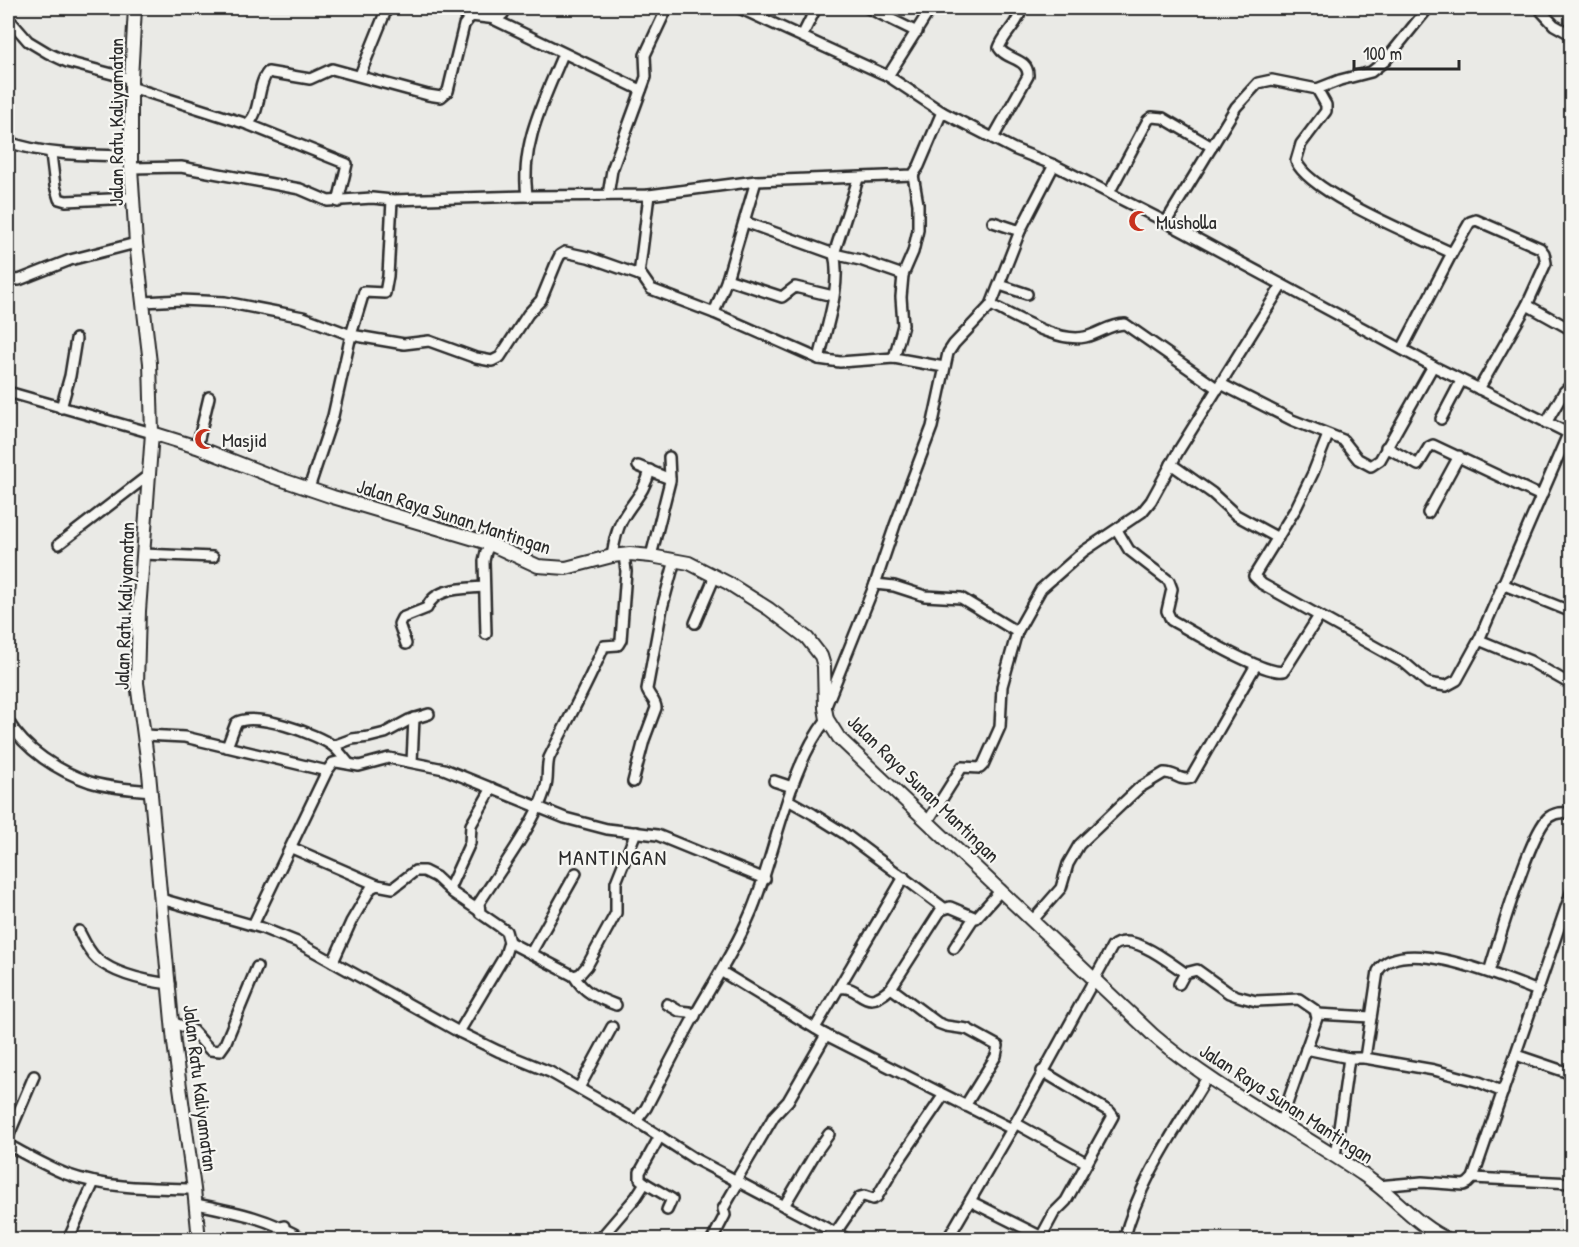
<svg xmlns="http://www.w3.org/2000/svg" width="1579" height="1247" font-family="'Patrick Hand',sans-serif">
<style>
.lines{fill:none;stroke-linecap:round;stroke-linejoin:round}
.minor-casing{stroke:#2b2b2b;stroke-width:14}
.major-casing{stroke:#2b2b2b;stroke-width:16}
.minor{stroke:#f6f6f2;stroke-width:9}
.major{stroke:#f6f6f2;stroke-width:12}
.labels{text-anchor:middle;dominant-baseline:central;stroke-width:4.5;stroke-linejoin:round;paint-order:stroke}
.street-label{font-size:20px;fill:#2b2b2b;stroke:#f6f6f2}
.poi-label{font-size:20px;fill:#2b2b2b;stroke:#f6f6f2;text-anchor:start}
.quarter-label{font-size:22px;letter-spacing:1.5px;fill:#2b2b2b;stroke:#f6f6f2}
</style>
<rect width="100%" height="100%" fill="#eaeae6"/>
<filter id="ink" filterUnits="userSpaceOnUse"><feTurbulence type="fractalNoise" baseFrequency=".0167" numOctaves="2"/><feDisplacementMap in="SourceGraphic" scale="12" xChannelSelector="R" yChannelSelector="G"/><feConvolveMatrix kernelMatrix="1 2 1 2 8 2 1 2 1" color-interpolation-filters="sRGB"/></filter>
<g filter="url(#ink)">
<g class="lines">
<defs>
<g id="minor">
<path d="M739,8L888,76L942,112L1014,149L1054,165L1162,220L1433,366L1572,435"/>
<path d="M868,8L917,32"/>
<path d="M1543,8L1542,12L1554,25L1572,35"/>
<path d="M8,18L28,41L48,53L67,62L131,79"/>
<path d="M493,19L641,90"/>
<path d="M802,36L816,8"/>
<path d="M360,75L387,8"/>
<path d="M888,76L931,8"/>
<path d="M131,87L247,124C262,113 256,86 268,72L310,79L332,69L428,95L441,97L448,91L464,25L471,16L497,19L503,14L506,8"/>
<path d="M1317,89L1326,105V111L1301,144L1296,161C1309,193 1419,237 1452,253L1470,222L1476,220L1540,248L1544,253L1546,263L1527,305L1479,389"/>
<path d="M247,124L347,164L338,202"/>
<path d="M993,138L1028,76C1029,58 1006,60 999,48C1004,33 1020,23 1021,8"/>
<path d="M8,142C49,156 88,155 131,156"/>
<path d="M51,154L55,186L59,199L66,201L133,198"/>
<path d="M131,168L181,167L300,189L328,201L372,198L392,200L527,196L649,195L756,181L913,175L919,166L942,112"/>
<path d="M1109,193L1148,120L1152,117L1163,118L1212,147"/>
<path d="M608,195L612,170L646,77L645,55L667,8"/>
<path d="M527,196C520,145 544,100 563,54"/>
<path d="M392,200L388,276L385,293L364,292L351,335L404,344L429,341L476,358L492,361L500,357L528,314L541,300L557,261L560,255L565,252L588,257L642,276L651,289L714,313L819,359L840,362L894,358L944,367"/>
<path d="M745,222L834,254L860,260L903,275"/>
<path d="M993,222L1020,231"/>
<path d="M1166,222L1236,107L1258,83L1272,80L1317,89L1340,80L1371,72L1386,60L1428,8"/>
<path d="M639,275L649,195"/>
<path d="M8,279L19,280L70,260L136,243"/>
<path d="M727,279L782,297L795,287L833,296"/>
<path d="M1000,285L1027,294"/>
<path d="M144,302L181,300L225,302L303,317L351,335L333,416L309,488"/>
<path d="M991,305C1016,317 1058,343 1085,337C1099,334 1110,324 1125,324L1218,389"/>
<path d="M1527,305L1572,330"/>
<path d="M714,313L727,279L756,181"/>
<path d="M1402,349L1452,253"/>
<path d="M894,358L903,325L901,297L903,275L913,252L918,230V204L913,175"/>
<path d="M819,359C826,329 842,284 834,254L858,179"/>
<path d="M1221,384L1292,420L1343,440L1358,459L1371,466L1380,460L1433,366"/>
<path d="M8,392L152,433"/>
<path d="M61,408L70,376L76,339"/>
<path d="M1441,419L1461,381"/>
<path d="M1546,423L1564,392L1572,384"/>
<path d="M1328,435L1313,473L1296,508L1254,576L1262,584L1406,664L1428,683L1446,686L1457,680L1479,640L1568,434"/>
<path d="M197,447L209,397"/>
<path d="M1386,447L1418,465L1429,447L1433,445L1541,496"/>
<path d="M669,457L670,479"/>
<path d="M1171,464L1212,493L1236,515L1278,538"/>
<path d="M638,466L670,479V481L651,556"/>
<path d="M1428,513L1459,456"/>
<path d="M1117,530L1129,550L1169,581L1172,589L1167,611L1171,620C1191,631 1265,676 1284,671L1319,616"/>
<path d="M59,544L150,474"/>
<path d="M143,554L213,557"/>
<path d="M612,556C614,543 616,531 622,520C633,500 644,494 650,470"/>
<path d="M875,584L894,586L925,596L961,598L1017,632L1041,589L1084,551L1142,512L1151,501L1179,450L1282,285"/>
<path d="M1502,584L1572,612"/>
<path d="M695,623L715,576"/>
<path d="M486,634L484,561L486,552L490,544"/>
<path d="M1479,640L1530,661L1572,685"/>
<path d="M406,644L399,624L402,618L427,608C434,587 465,589 483,587"/>
<path d="M826,706L875,584L895,525L932,427L948,353L954,344L991,305L1020,231L1054,165"/>
<path d="M8,721C25,750 58,771 90,782C109,788 130,789 151,791"/>
<path d="M144,735L185,737L327,771"/>
<path d="M333,746L352,739L369,737L385,733L409,720L429,714"/>
<path d="M227,747L236,723C254,711 317,734 333,746C339,751 344,758 349,764"/>
<path d="M412,762L414,718"/>
<path d="M774,781L792,787"/>
<path d="M633,782L644,740L656,708C656,700 648,696 647,689L662,608L675,560"/>
<path d="M788,800L813,814L845,834L944,908"/>
<path d="M928,821L962,767L980,768L983,765L1000,727L1002,686L1017,632"/>
<path d="M292,848L377,885"/>
<path d="M449,889L470,843L471,825L492,788"/>
<path d="M161,899L262,928L297,942L459,1032L498,1051L550,1072L636,1121L646,1108C662,1077 678,1046 695,1015C715,980 736,948 752,910C776,852 788,768 827,719"/>
<path d="M1033,920L1061,888L1068,864L1079,845L1139,788L1164,773C1175,772 1180,782 1191,778L1256,665"/>
<path d="M253,925L327,771L333,763L337,762L359,766L389,758L444,769L565,818L607,829L657,835L765,879"/>
<path d="M79,931C84,941 89,952 97,959C116,975 146,981 170,984"/>
<path d="M509,942L574,976L580,974L587,966L616,913V882L636,832"/>
<path d="M954,948L973,919"/>
<path d="M531,953L576,873"/>
<path d="M333,962L351,922L371,888L377,885L393,888L415,871H424L436,877L453,893L478,910"/>
<path d="M722,972L826,1035L1012,1129"/>
<path d="M1489,972C1498,944 1530,831 1549,817C1556,812 1564,812 1572,814"/>
<path d="M574,976C584,993 598,998 616,1005"/>
<path d="M1179,984L1185,973L1197,970L1229,993L1237,996L1256,1001L1299,999L1315,1010L1317,1018L1280,1124"/>
<path d="M840,988C862,985 863,1014 891,988L941,910L950,907L976,918L1001,890"/>
<path d="M891,988L938,1023L946,1026L967,1029L998,1046L996,1056L965,1106"/>
<path d="M667,1004L679,1011L689,1012L695,1016"/>
<path d="M1317,1014L1371,1017"/>
<path d="M172,1022L192,1030L210,1050L220,1051L225,1044L257,967"/>
<path d="M815,1028L904,877"/>
<path d="M459,1032L505,955L509,942L506,931L480,913L479,903C499,872 534,825 545,790C549,780 546,769 549,758C567,721 588,684 604,646L618,645L621,640L626,571L624,555"/>
<path d="M1306,1049L1349,1058H1365L1434,1070L1479,1082L1503,1092"/>
<path d="M1516,1055L1572,1074"/>
<path d="M1365,1058L1378,971C1401,933 1506,979 1538,991"/>
<path d="M579,1088L612,1027"/>
<path d="M636,1121L695,1159L849,1240"/>
<path d="M1015,1123L1087,1163"/>
<path d="M8,1137L34,1076"/>
<path d="M8,1145C27,1155 46,1166 66,1174C107,1189 152,1188 194,1189"/>
<path d="M1335,1156L1349,1058"/>
<path d="M1473,1178L1572,1183"/>
<path d="M735,1182L774,1116L788,1101L826,1035"/>
<path d="M645,1183L672,1199L667,1210"/>
<path d="M1378,1186L1422,1182L1464,1185L1468,1183L1473,1178L1572,890"/>
<path d="M970,1201L1046,1239"/>
<path d="M196,1204C236,1212 269,1218 305,1240"/>
<path d="M784,1206L816,1152L829,1134"/>
<path d="M836,1232L860,1197L864,1196L873,1199L877,1197L896,1165L943,1096"/>
<path d="M1041,1237L1054,1213L1066,1201L1113,1116L1110,1112L1042,1071"/>
<path d="M68,1240L94,1182"/>
<path d="M278,1240L284,1226"/>
<path d="M599,1240L636,1197L645,1183L640,1179V1172L660,1136"/>
<path d="M712,1240L725,1215L723,1209L738,1183"/>
<path d="M947,1240L1012,1129L1112,947C1130,930 1169,962 1185,973"/>
<path d="M1124,1240C1139,1180 1177,1128 1208,1076"/>
</g>
<g id="major">
<path d="M135,8L131,79V168L136,243L150,363L152,433L139,611L137,683L149,773L174,1043L194,1189L199,1240"/>
<path d="M152,433L197,447L274,477L333,497L488,543L538,566L566,568L612,556L630,554L651,556L689,563L728,583L769,609L807,638L821,656L824,666L825,708L827,719L839,738L1153,1035C1217,1090 1293,1127 1362,1174C1393,1194 1415,1225 1449,1240"/>
</g>
</defs>
<!-- minor casing -->
<use href="#minor" class="minor-casing"/>
<!-- major casing -->
<use href="#major" class="major-casing"/>
<!-- minor -->
<use href="#minor" class="minor"/>
<!-- major -->
<use href="#major" class="major"/>
</g>
</g>
<!-- icons -->
<defs>
<symbol id="mosque-bare" viewBox="-9 -9 18 18"><path d="M3.5-4.9A6 6 0 1 0 3.5 4.9A5 5 0 1 1 3.5-4.9Z" fill="#c8321e" stroke="#f6f6f2" stroke-width="2.5" paint-order="stroke"/></symbol>
</defs>
<g fill-rule="evenodd">
<use href="#mosque-bare" x="1124" y="206" width="30" height="30"/>
<use href="#mosque-bare" x="190" y="424" width="30" height="30"/>
</g>
<g class="labels">
<!-- street labels -->
<g class="street-label">
<text transform="translate(115 122) rotate(-90)">Jalan Ratu Kaliyamatan</text>
<text transform="translate(454 516) rotate(18)">Jalan Raya Sunan Mantingan</text>
<text transform="translate(124 606) rotate(-88)">Jalan Ratu Kaliyamatan</text>
<text transform="translate(924 788) rotate(44)">Jalan Raya Sunan Mantingan</text>
<text transform="translate(201 1088) rotate(83)">Jalan Ratu Kaliyamatan</text>
<text transform="translate(1287 1103) rotate(33)">Jalan Raya Sunan Mantingan</text>
</g>
<!-- poi labels -->
<g class="poi-label">
<text x="1156" y="221">Musholla</text>
<text x="222" y="439">Masjid</text>
</g>
<!-- quarter labels -->
<g class="quarter-label">
<text x="613" y="857">MANTINGAN</text>
</g>
</g>
<!-- margin -->
<rect width="1579" height="1247" fill="none" stroke="#f6f6f2" stroke-width="30"/>
<rect x="15" y="15" width="1549" height="1217" fill="none" stroke="#2b2b2b" stroke-width="2" filter="url(#ink)"/>
<!-- scale -->
<path d="M1354 60v9h105v-9" fill="none" stroke="#2b2b2b" stroke-width="3"/>
<text x="1363" y="60" font-size="18" fill="#2b2b2b" stroke="#f6f6f2" stroke-width="4.5" paint-order="stroke">100 m</text>
</svg>
